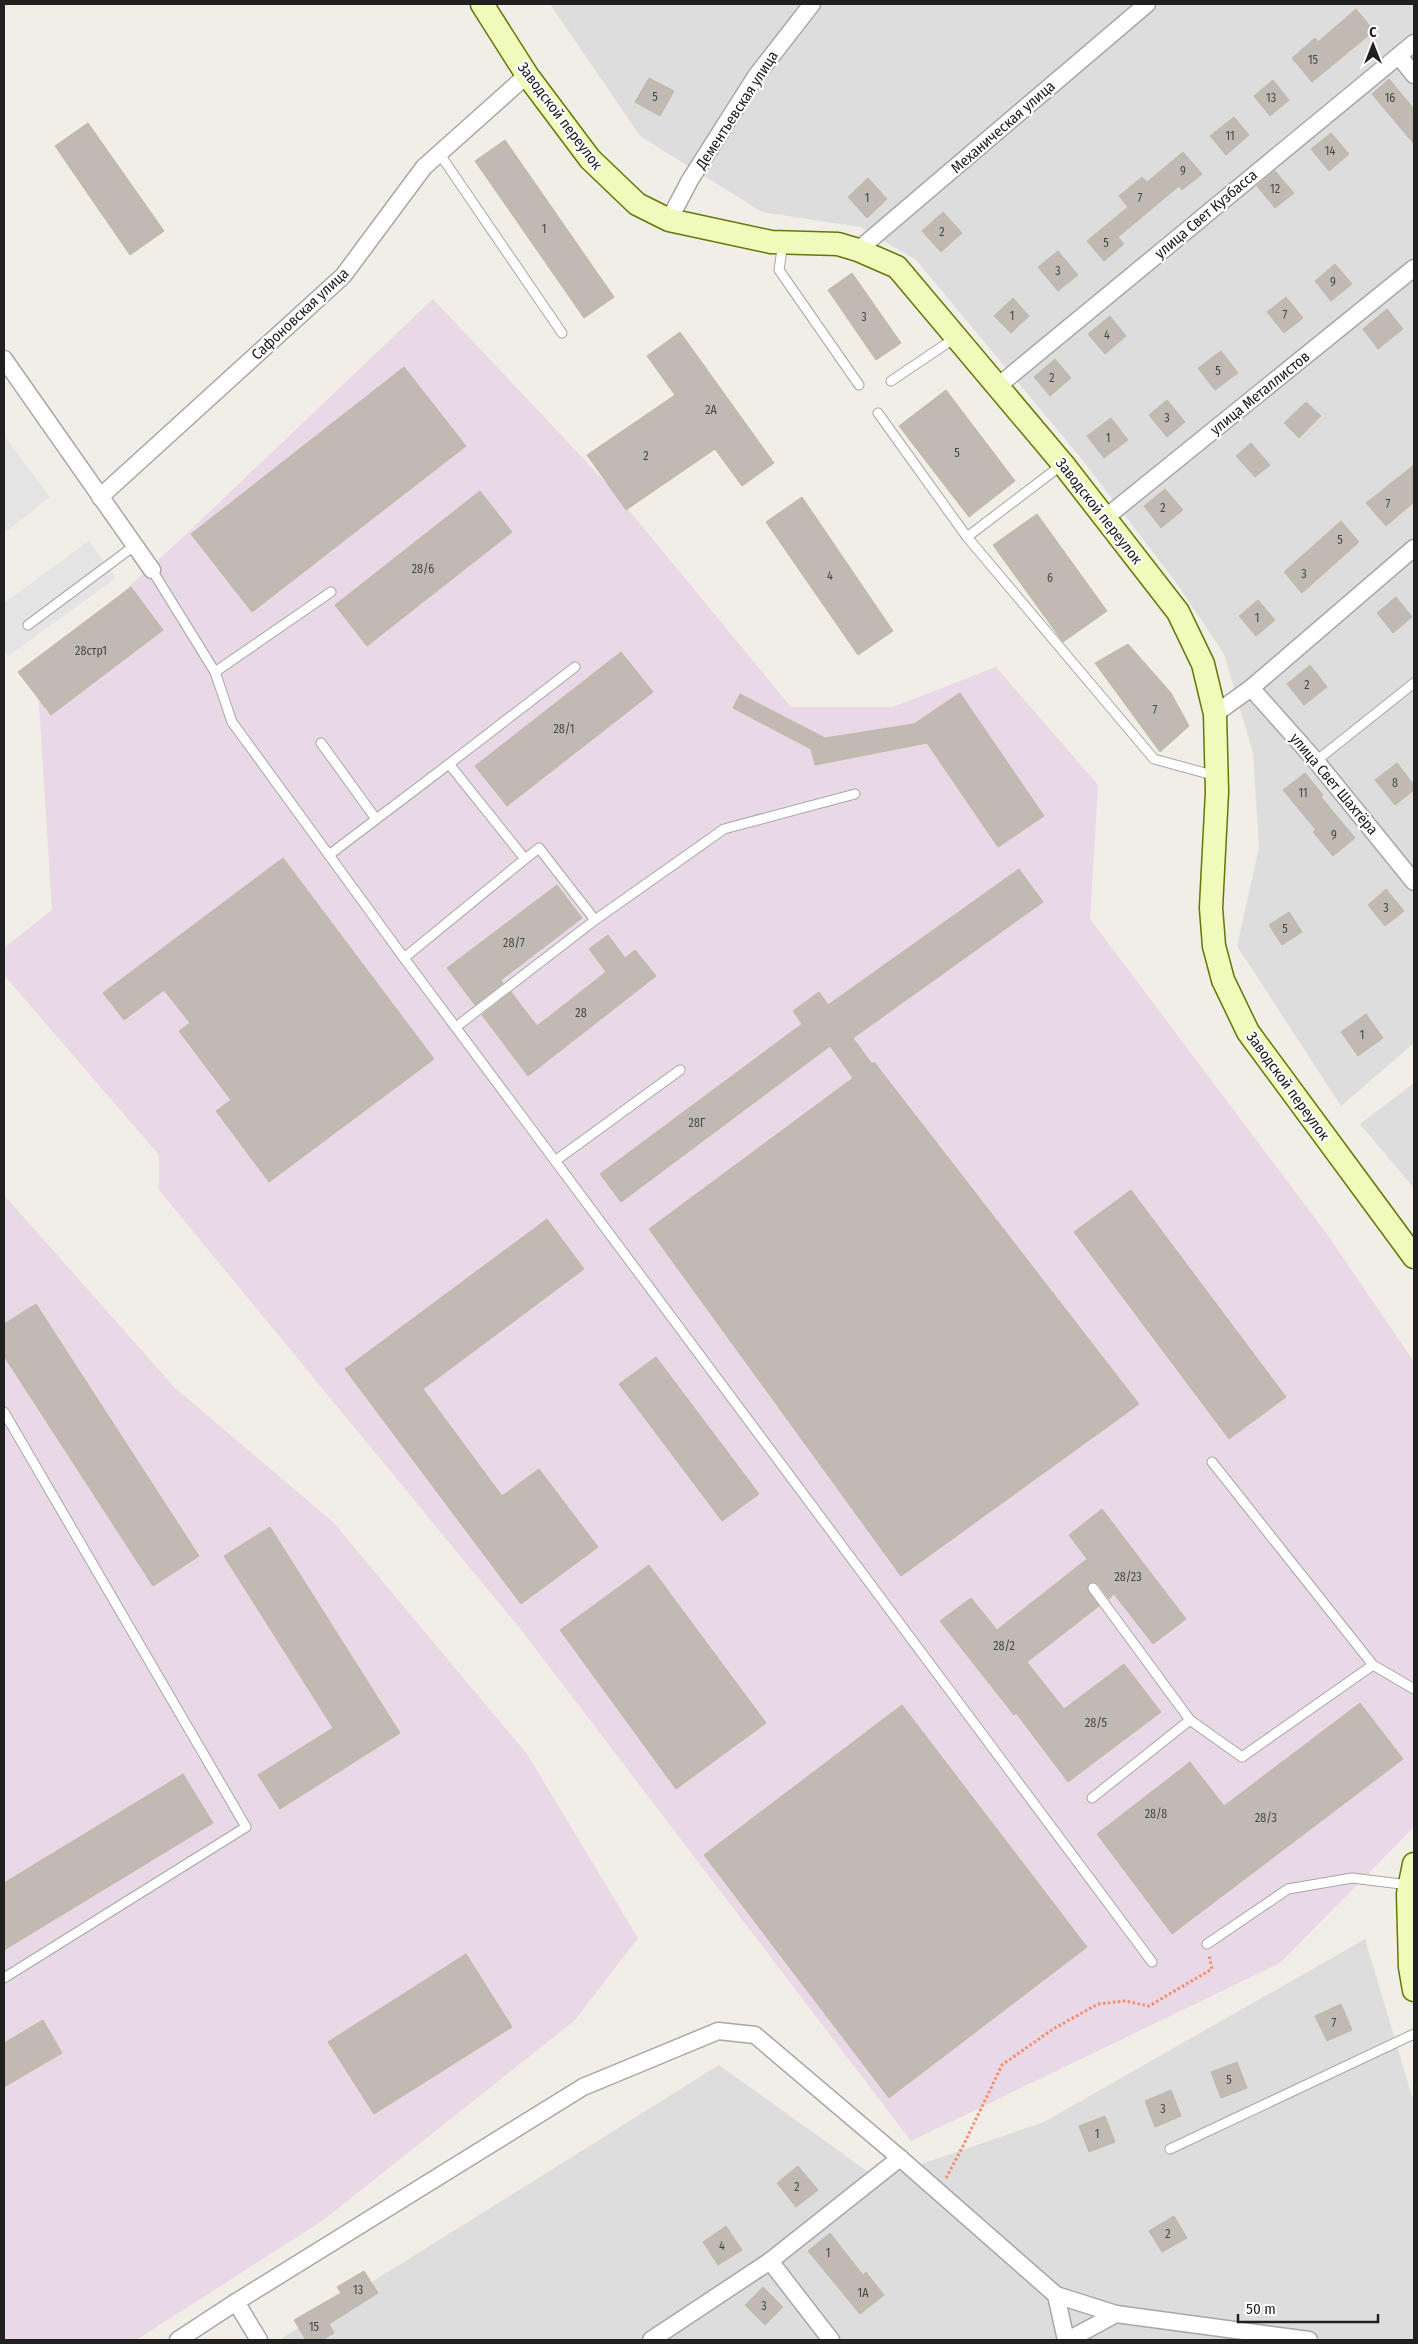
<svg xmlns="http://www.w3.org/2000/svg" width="1418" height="2344" font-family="'Fira Sans Condensed',sans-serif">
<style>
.residential{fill:#dedddd}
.industrial{fill:#e9d8e5}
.parking{fill:#e4e4e4}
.building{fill:#c1bab2;stroke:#c2b6a8}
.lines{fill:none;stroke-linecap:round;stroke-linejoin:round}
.service-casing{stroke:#a7a7a7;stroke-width:11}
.minor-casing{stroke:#a7a7a7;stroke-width:19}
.secondary-casing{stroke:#617905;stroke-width:25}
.path{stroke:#fa8a6e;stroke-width:3;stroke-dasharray:2.5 2.5;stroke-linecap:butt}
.service{stroke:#fff;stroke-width:9}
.minor{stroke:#fff;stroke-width:16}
.secondary{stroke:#f0fabb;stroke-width:22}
.labels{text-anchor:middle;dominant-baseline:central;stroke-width:4.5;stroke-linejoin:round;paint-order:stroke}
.number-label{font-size:12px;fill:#484644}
.street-label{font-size:15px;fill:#202020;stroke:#fff}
</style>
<rect width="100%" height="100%" fill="#f0eee6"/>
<!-- residential -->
<g class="residential">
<path d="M550,4H1414V1043L1341,1106L1237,946L1259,847L1253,753L1224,654L1175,581L1081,458L916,260L860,227L762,212L640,136Z"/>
<path d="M1414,1083V1188L1360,1124Z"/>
<path d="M1365,1939L1414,2103V2340H279L719,2065L878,2179L1044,2122Z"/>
</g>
<!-- industrial -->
<g class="industrial">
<path d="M433,299L609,486L791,707H893L996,667L1098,785L1090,919L1327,1234L1414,1362V1827L1280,1963L911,2141L522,1631L159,1190V1155L4,975V948L52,910L37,671L181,539Z"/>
<path d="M4,1195L175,1388L333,1522L527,1754L638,1938L575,2020L322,2221L136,2340H4Z"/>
</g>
<!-- parking -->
<g class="parking">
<path d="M4,436L50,497L4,533Z"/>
<path d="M89,541L116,578L8,656L4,650V603Z"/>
</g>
<!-- building -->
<g class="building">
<path d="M1356,9L1374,31L1312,82L1292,58L1315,38L1318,42Z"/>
<path d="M649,78L674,91L660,116L635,102Z"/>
<path d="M1389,79L1414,109V144L1372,94Z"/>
<path d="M1273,80L1289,100L1270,116L1254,96Z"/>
<path d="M1234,117L1249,135L1226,155L1210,136Z"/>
<path d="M88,123L164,231L130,255L55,146Z"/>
<path d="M1331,133L1349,154L1329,171L1311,149Z"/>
<path d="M505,140L614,297L584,318L475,161Z"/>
<path d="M1183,152L1202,174L1182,190L1179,186L1118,237L1124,244L1104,261L1087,241L1128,207L1119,196L1142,177L1147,182Z"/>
<path d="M1275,171L1294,193L1275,208L1257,186Z"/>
<path d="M868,178L887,199L867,218L848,197Z"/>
<path d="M943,212L962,233L941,252L922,231Z"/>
<path d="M1058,251L1078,275L1058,291L1038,267Z"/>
<path d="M1335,264L1352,284L1331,301L1315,281Z"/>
<path d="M852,273L901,343L876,360L828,290Z"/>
<path d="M1286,297L1303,318L1284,333L1267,312Z"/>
<path d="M1013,298L1029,316L1011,333L994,316Z"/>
<path d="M1387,309L1403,329L1378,349L1363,329Z"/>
<path d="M1110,316L1126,336L1105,354L1088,334Z"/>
<path d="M680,332L774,463L742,486L715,449L626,510L587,455L675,395L647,356Z"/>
<path d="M1221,351L1238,373L1215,390L1198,368Z"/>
<path d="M1055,359L1071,378L1050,396L1034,377Z"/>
<path d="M404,367L466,446L252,612L191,534Z"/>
<path d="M946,390L1015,481L969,517L899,426Z"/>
<path d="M1167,400L1185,422L1167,437L1149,415Z"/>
<path d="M1306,402L1321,416L1299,438L1284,423Z"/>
<path d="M1111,418L1128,440L1104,458L1087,436Z"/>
<path d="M1251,443L1270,465L1255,477L1236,456Z"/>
<path d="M1414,465V502L1386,526L1366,503Z"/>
<path d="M1165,489L1183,510L1161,528L1144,506Z"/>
<path d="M480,491L512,532L367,646L335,605Z"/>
<path d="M802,497L893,631L858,655L766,522Z"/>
<path d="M1037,514L1107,611L1063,642L993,545Z"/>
<path d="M1341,521L1359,542L1302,593L1284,572Z"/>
<path d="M131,587L163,630L51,715L18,672Z"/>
<path d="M1396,597L1412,617L1393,633L1377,613Z"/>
<path d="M1258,600L1275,620L1256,636L1239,616Z"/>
<path d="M1128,644L1171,693L1189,726L1160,752L1095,663Z"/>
<path d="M621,652L653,692L507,806L475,766Z"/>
<path d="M1310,665L1327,687L1304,705L1287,684Z"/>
<path d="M960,693L1044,816L998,847L927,743L815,765L811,749L733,708L740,694L825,738L914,724Z"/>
<path d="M1397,763L1414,785V790L1395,805L1375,780Z"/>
<path d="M1305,773L1323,795L1321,797L1355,838L1333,856L1313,832L1316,830L1283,790Z"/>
<path d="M283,858L434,1059L269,1182L216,1111L231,1100L179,1031L190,1023L164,990L124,1020L103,993Z"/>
<path d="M1019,869L1043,902L853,1038L872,1064L874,1062L1139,1404L901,1576L649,1229L853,1078L830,1046L621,1202L600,1174L802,1024L793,1011L819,992L828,1005Z"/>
<path d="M557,885L582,918L501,980L503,983L475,1005L447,968Z"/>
<path d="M1386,889L1404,911L1385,926L1368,905Z"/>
<path d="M1289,912L1302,932L1282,945L1269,925Z"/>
<path d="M608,935L625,958L635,950L656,976L528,1076L482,1015L511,992L537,1026L606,972L589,949Z"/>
<path d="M1366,1014L1383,1038L1358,1056L1341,1032Z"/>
<path d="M1131,1190L1286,1397L1229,1439L1074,1232Z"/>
<path d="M547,1219L584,1269L423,1389L502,1496L539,1469L598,1547L521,1604L345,1369Z"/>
<path d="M36,1304L199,1556L153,1586L4,1356V1324Z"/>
<path d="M656,1357L759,1494L722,1521L619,1384Z"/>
<path d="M1102,1509L1186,1619L1153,1644L1114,1594L1109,1599L1098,1584L1092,1582L1088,1585L1087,1589L1099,1606L1027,1662L1064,1709L1124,1664L1161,1712L1068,1782L1016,1713L1014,1715L940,1621L971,1598L997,1630L1087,1559L1069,1535Z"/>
<path d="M270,1527L400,1733L280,1809L258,1775L333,1728L224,1556Z"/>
<path d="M649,1565L766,1723L676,1789L560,1630Z"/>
<path d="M1360,1703L1403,1759L1172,1934L1097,1834L1190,1762L1224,1806Z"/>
<path d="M902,1705L1087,1947L889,2098L704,1855Z"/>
<path d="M183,1774L213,1823L4,1950V1883Z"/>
<path d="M466,1954L512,2027L374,2114L328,2042Z"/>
<path d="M1341,2004L1352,2030L1327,2041L1315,2016Z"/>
<path d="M43,2020L62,2053L4,2087V2043Z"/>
<path d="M1237,2062L1247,2088L1221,2098L1211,2072Z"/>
<path d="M1171,2090L1181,2116L1155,2127L1145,2101Z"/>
<path d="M1105,2116L1115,2142L1089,2152L1079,2126Z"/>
<path d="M798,2166L818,2190L796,2207L777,2183Z"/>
<path d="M1174,2216L1187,2238L1162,2252L1149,2231Z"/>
<path d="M726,2226L742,2250L718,2265L703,2242Z"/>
<path d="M830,2233L863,2275L866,2272L884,2295L860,2314L808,2251Z"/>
<path d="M364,2271L378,2293L329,2324L334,2333L322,2340H306L294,2320L341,2293L337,2287Z"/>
<path d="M763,2287L783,2307L765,2325L745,2305Z"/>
</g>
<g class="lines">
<defs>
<g id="service">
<path d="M439,153L562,333"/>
<path d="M783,242L779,270L859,385"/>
<path d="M891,381L955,338"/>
<path d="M878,413L967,537L1154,759L1216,776"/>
<path d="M967,537L1063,464"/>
<path d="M152,570L215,672L232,722L404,958L1152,1962"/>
<path d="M28,625L134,546"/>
<path d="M215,672L331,592"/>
<path d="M321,743L376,819"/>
<path d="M1316,761L1414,683"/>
<path d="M329,855L449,764"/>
<path d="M595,920L724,829L855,794"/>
<path d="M404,958L525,859L449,764L575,667"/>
<path d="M456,1027L595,920L539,848L525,859"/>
<path d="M555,1161L680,1070"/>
<path d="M4,1412L246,1827L4,1978"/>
<path d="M1212,1462L1373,1665L1414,1689"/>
<path d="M1093,1588L1190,1720L1242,1757L1373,1665"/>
<path d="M1092,1798L1190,1720"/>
<path d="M1207,1944L1288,1889L1352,1878L1409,1885"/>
<path d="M1170,2149L1414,2034"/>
</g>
<g id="minor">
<path d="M1399,56L1414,75"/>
<path d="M669,220L690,180L756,76L812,4"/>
<path d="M858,250L1147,4"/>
<path d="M4,359L152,570"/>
<path d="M998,386L1414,43"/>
<path d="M100,497L343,276L424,167L527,75"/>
<path d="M1105,518L1414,268"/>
<path d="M1251,688L1316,761L1414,882"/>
<path d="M1215,714L1251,688L1414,548"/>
<path d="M770,2261L900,2158"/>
<path d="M1056,2295L1066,2340"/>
<path d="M236,2302L259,2340"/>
<path d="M178,2340L236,2302L583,2087L718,2031L755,2035L900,2158L1056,2295L1116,2314L1309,2340"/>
<path d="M651,2340L770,2261L831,2340"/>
<path d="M1068,2340L1116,2314"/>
</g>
<g id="secondary">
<path d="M482,4L527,75L590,159L637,204L669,220L771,242L838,244L858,250L897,267L1063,464L1178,612L1203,664L1215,714L1217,792L1211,908L1214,946L1223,980L1248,1032L1414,1257"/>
<path d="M1414,1864L1408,1894L1410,1967L1414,1990"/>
</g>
</defs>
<!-- service casing -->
<use href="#service" class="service-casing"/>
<!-- minor casing -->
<use href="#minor" class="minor-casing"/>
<!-- secondary casing -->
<use href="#secondary" class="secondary-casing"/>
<!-- path -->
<path class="path" d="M946,2178L963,2146L1002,2065L1053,2029L1098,2004L1125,2001L1149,2006L1212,1969L1209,1955"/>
<!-- service -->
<use href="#service" class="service"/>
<!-- minor -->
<use href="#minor" class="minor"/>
<!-- secondary -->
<use href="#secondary" class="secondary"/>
</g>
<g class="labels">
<!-- number labels -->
<g class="number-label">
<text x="1313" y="60">15</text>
<text x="655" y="97">5</text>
<text x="1271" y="98">13</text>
<text x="1390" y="98">16</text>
<text x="1230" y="136">11</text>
<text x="1330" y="151">14</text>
<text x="1183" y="171">9</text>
<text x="1275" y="189">12</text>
<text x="867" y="198">1</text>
<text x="1140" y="198">7</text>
<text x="544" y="229">1</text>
<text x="942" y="232">2</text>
<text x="1106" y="243">5</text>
<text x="1058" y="271">3</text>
<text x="1333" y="282">9</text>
<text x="1285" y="315">7</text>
<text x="1012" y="316">1</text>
<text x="864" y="317">3</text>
<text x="1107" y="335">4</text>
<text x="1218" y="371">5</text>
<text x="1052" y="378">2</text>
<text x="711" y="410">2А</text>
<text x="1167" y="418">3</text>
<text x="1108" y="438">1</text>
<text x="957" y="453">5</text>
<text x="646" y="456">2</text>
<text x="1388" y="504">7</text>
<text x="1163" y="508">2</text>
<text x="1340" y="540">5</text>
<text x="423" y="569">28/6</text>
<text x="1304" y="574">3</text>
<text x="830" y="576">4</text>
<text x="1050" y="578">6</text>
<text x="1257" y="618">1</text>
<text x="91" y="651">28стр1</text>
<text x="1307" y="685">2</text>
<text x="1155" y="710">7</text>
<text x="564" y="729">28/1</text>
<text x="1395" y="783">8</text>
<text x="1303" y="793">11</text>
<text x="1334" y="835">9</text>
<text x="1386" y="908">3</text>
<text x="1285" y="929">5</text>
<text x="514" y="943">28/7</text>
<text x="581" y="1013">28</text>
<text x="1362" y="1035">1</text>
<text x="697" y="1123">28Г</text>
<text x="1128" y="1577">28/23</text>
<text x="1004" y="1646">28/2</text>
<text x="1096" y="1723">28/5</text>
<text x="1156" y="1814">28/8</text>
<text x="1266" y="1818">28/3</text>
<text x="1334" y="2023">7</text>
<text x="1229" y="2080">5</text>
<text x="1163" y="2109">3</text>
<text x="1097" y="2134">1</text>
<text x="797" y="2187">2</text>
<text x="1168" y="2234">2</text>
<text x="722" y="2246">4</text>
<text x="828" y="2253">1</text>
<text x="358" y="2290">13</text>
<text x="863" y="2293">1А</text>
<text x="764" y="2306">3</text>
<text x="314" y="2327">15</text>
</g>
<!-- street labels -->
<g class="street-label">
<text transform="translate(737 110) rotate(-57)">Дементьевская улица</text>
<text transform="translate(560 116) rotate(53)">Заводской переулок</text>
<text transform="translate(1003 127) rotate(-41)">Механическая улица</text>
<text transform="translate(1206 214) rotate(-40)">улица Свет Кузбасса</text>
<text transform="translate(300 314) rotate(-43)">Сафоновская улица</text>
<text transform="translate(1260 393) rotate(-39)">улица Металлистов</text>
<text transform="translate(1099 511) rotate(52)">Заводской переулок</text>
<text transform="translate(1334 784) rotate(50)">улица Свет Шахтёра</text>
<text transform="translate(1288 1086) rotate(54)">Заводской переулок</text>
</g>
</g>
<!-- border -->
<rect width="1418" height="2344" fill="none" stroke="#202020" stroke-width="10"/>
<!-- north arrow -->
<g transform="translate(1373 45)" stroke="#ffffff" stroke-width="4" paint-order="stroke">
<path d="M0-4L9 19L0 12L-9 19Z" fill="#202020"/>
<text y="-8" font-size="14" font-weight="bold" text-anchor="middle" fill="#202020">С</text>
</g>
<!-- scale -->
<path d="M1238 2314v8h140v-8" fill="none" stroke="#202020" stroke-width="2.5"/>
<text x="1246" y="2314" font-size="15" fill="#202020" stroke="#ffffff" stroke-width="4" paint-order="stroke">50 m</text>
</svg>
